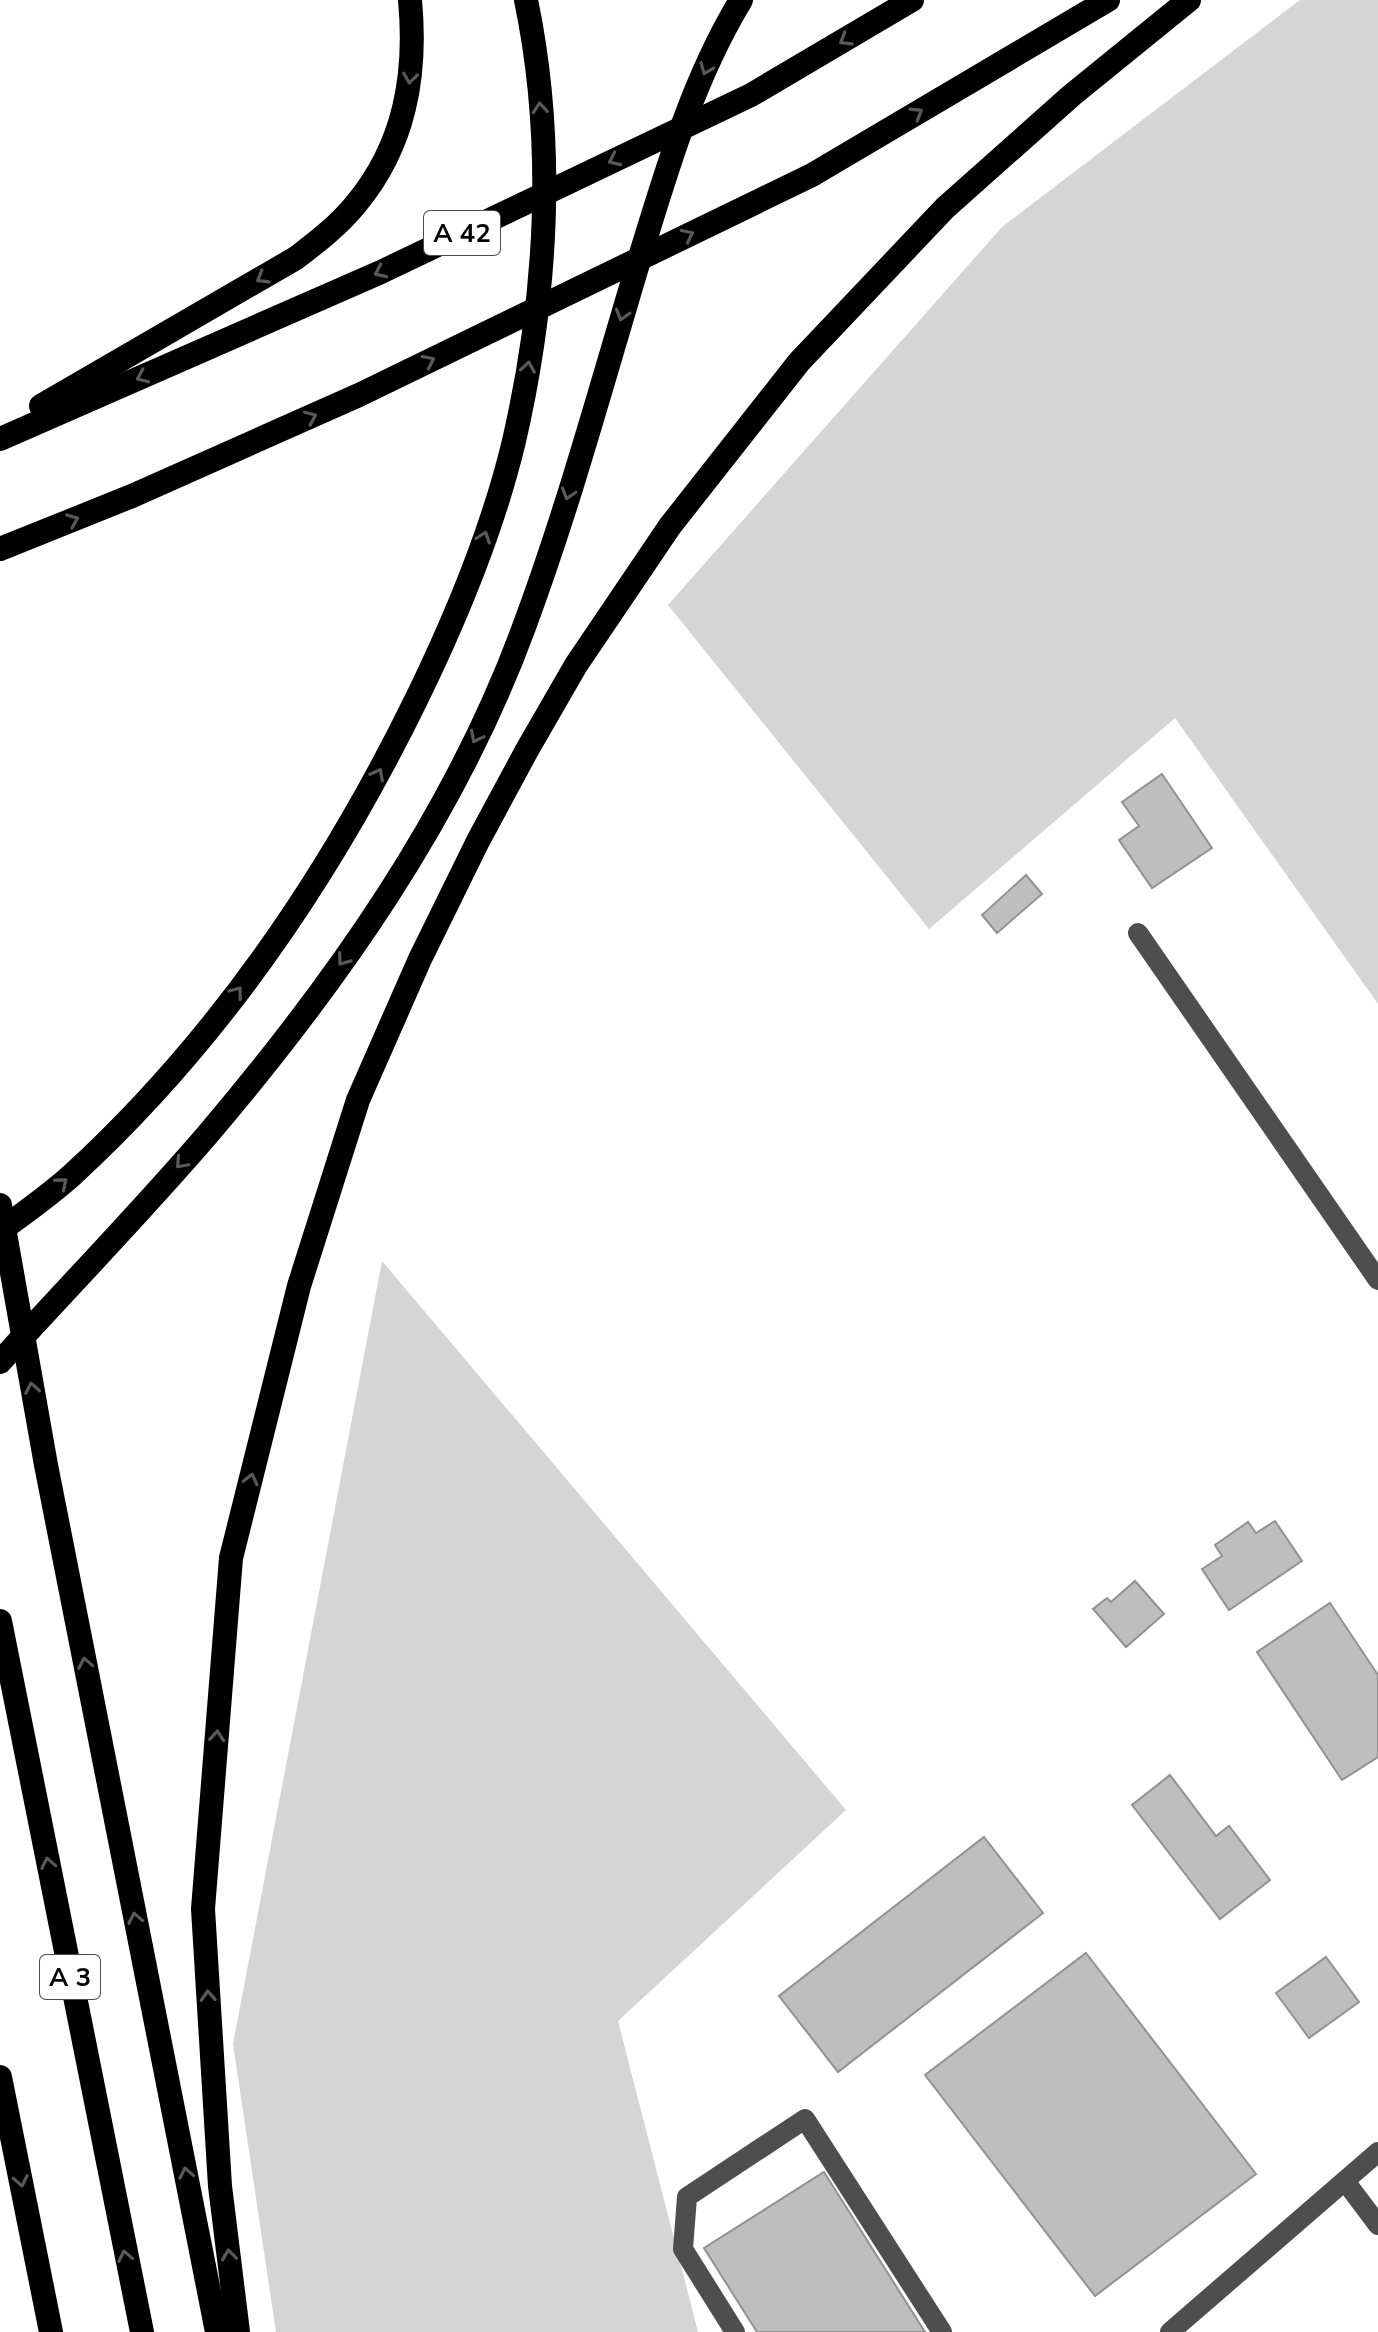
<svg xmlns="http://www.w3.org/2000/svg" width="1378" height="2332" font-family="'Nunito Sans',sans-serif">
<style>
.green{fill:#d5d5d5}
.building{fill:#bebebe;stroke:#929292;stroke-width:2}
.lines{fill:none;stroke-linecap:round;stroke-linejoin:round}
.minor{stroke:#4e4e4e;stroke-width:20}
.highway{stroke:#000;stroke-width:24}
.oneway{stroke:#595959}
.labels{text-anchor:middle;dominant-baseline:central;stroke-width:6;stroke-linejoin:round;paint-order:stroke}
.shield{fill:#fff;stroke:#4c4c4c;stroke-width:2}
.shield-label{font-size:26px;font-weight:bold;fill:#000}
</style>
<rect width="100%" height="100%" fill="#fff"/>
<!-- green -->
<g class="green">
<path d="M1300,0H1378V1004L1175,718L929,929L668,605L1002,227Z"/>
<path d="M382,1261L846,1810L618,2021L698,2332H276L233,2044Z"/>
</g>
<!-- building -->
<g class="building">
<path d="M1162,774L1212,848L1152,888L1119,840L1139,826L1122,802Z"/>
<path d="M1026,875L1042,894L997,933L982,915Z"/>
<path d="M1275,1521L1302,1561L1229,1610L1202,1569L1222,1556L1215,1545L1248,1522L1256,1533Z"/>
<path d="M1135,1581L1164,1614L1126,1647L1093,1609L1107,1598L1111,1602Z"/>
<path d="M1330,1603L1378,1675V1757L1342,1780L1257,1652Z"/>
<path d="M1170,1775L1216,1836L1229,1826L1270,1880L1220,1919L1132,1805Z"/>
<path d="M984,1837L1043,1913L838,2072L779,1996Z"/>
<path d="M1086,1953L1256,2174L1095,2296L925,2075Z"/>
<path d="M1326,1957L1359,2002L1309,2038L1276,1993Z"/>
<path d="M824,2172L925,2332H757L704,2248Z"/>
</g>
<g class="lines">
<!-- minor -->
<g class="minor">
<path d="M1138,933L1378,1280"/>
<path d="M1345,2181L1378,2225"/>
<path d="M735,2332L683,2249L687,2197L805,2119L942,2332"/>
<path d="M1170,2332L1378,2152"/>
</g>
<!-- highway -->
<g class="highway">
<path d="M41,406L296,258C317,242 339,225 356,204C405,145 417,75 410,0"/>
<path d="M0,439L381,272L751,95L912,0"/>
<path d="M0,549L132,496L359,395L812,175L1108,0"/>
<path d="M0,1205L46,1465L217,2332"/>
<path d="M0,1231C24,1213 50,1195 72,1175C218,1041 331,874 417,698C457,616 493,529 514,441C547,298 556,144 526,0"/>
<path d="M0,1362C69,1286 141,1212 208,1134C337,982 455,815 524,627C569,506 603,380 640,257C667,169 693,79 741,0"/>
<path d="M0,1621L142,2332"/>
<path d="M0,2077L51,2332"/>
<path d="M238,2332L220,2186L203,1909L231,1558L299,1286L358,1100L420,959L478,841L527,750L576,665L670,526L799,362L945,208L1072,95L1189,0"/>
</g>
</g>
<!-- one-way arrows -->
<defs><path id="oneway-chevron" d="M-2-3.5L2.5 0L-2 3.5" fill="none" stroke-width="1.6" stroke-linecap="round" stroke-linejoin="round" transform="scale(2)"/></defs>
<g class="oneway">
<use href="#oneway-chevron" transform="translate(845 40) rotate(149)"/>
<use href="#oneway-chevron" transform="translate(706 69) rotate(112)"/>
<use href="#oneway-chevron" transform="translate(410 78) rotate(98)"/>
<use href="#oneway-chevron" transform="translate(540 108) rotate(-95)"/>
<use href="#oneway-chevron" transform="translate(917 113) rotate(-31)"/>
<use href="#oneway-chevron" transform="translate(614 160) rotate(155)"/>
<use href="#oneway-chevron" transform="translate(688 235) rotate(-26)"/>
<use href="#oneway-chevron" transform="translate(380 272) rotate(155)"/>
<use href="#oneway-chevron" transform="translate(262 278) rotate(149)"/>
<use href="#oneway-chevron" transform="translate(622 315) rotate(107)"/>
<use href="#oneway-chevron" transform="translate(429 361) rotate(-26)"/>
<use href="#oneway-chevron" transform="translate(528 367) rotate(-81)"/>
<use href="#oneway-chevron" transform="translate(142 377) rotate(156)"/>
<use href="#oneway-chevron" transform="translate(311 417) rotate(-24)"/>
<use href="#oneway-chevron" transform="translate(568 494) rotate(107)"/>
<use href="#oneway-chevron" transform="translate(73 520) rotate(-22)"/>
<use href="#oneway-chevron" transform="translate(484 537) rotate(-71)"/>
<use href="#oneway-chevron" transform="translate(476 737) rotate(117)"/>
<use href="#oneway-chevron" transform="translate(378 774) rotate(-62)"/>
<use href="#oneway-chevron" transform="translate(343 960) rotate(126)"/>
<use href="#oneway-chevron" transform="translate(237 992) rotate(-53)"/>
<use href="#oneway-chevron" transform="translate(181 1163) rotate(132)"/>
<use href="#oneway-chevron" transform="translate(62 1183) rotate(-40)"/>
<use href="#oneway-chevron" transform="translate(32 1388) rotate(-100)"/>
<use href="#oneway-chevron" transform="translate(251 1479) rotate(-76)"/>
<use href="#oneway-chevron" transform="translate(85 1663) rotate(-101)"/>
<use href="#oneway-chevron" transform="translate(217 1736) rotate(-85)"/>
<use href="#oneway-chevron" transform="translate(48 1863) rotate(-101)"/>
<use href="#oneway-chevron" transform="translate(135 1918) rotate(-101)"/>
<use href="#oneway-chevron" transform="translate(208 1996) rotate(-93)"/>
<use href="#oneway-chevron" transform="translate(186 2173) rotate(-101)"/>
<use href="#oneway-chevron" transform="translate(21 2181) rotate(79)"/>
<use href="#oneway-chevron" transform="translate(229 2255) rotate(-97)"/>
<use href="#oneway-chevron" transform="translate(125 2256) rotate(-101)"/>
</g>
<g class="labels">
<!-- shield labels -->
<g class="shield">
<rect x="424" y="211" width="76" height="44" rx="6"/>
<rect x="40" y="1955" width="60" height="44" rx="6"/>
</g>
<g class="shield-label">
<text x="462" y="233">A 42</text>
<text x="70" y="1977">A 3</text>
</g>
</g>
</svg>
